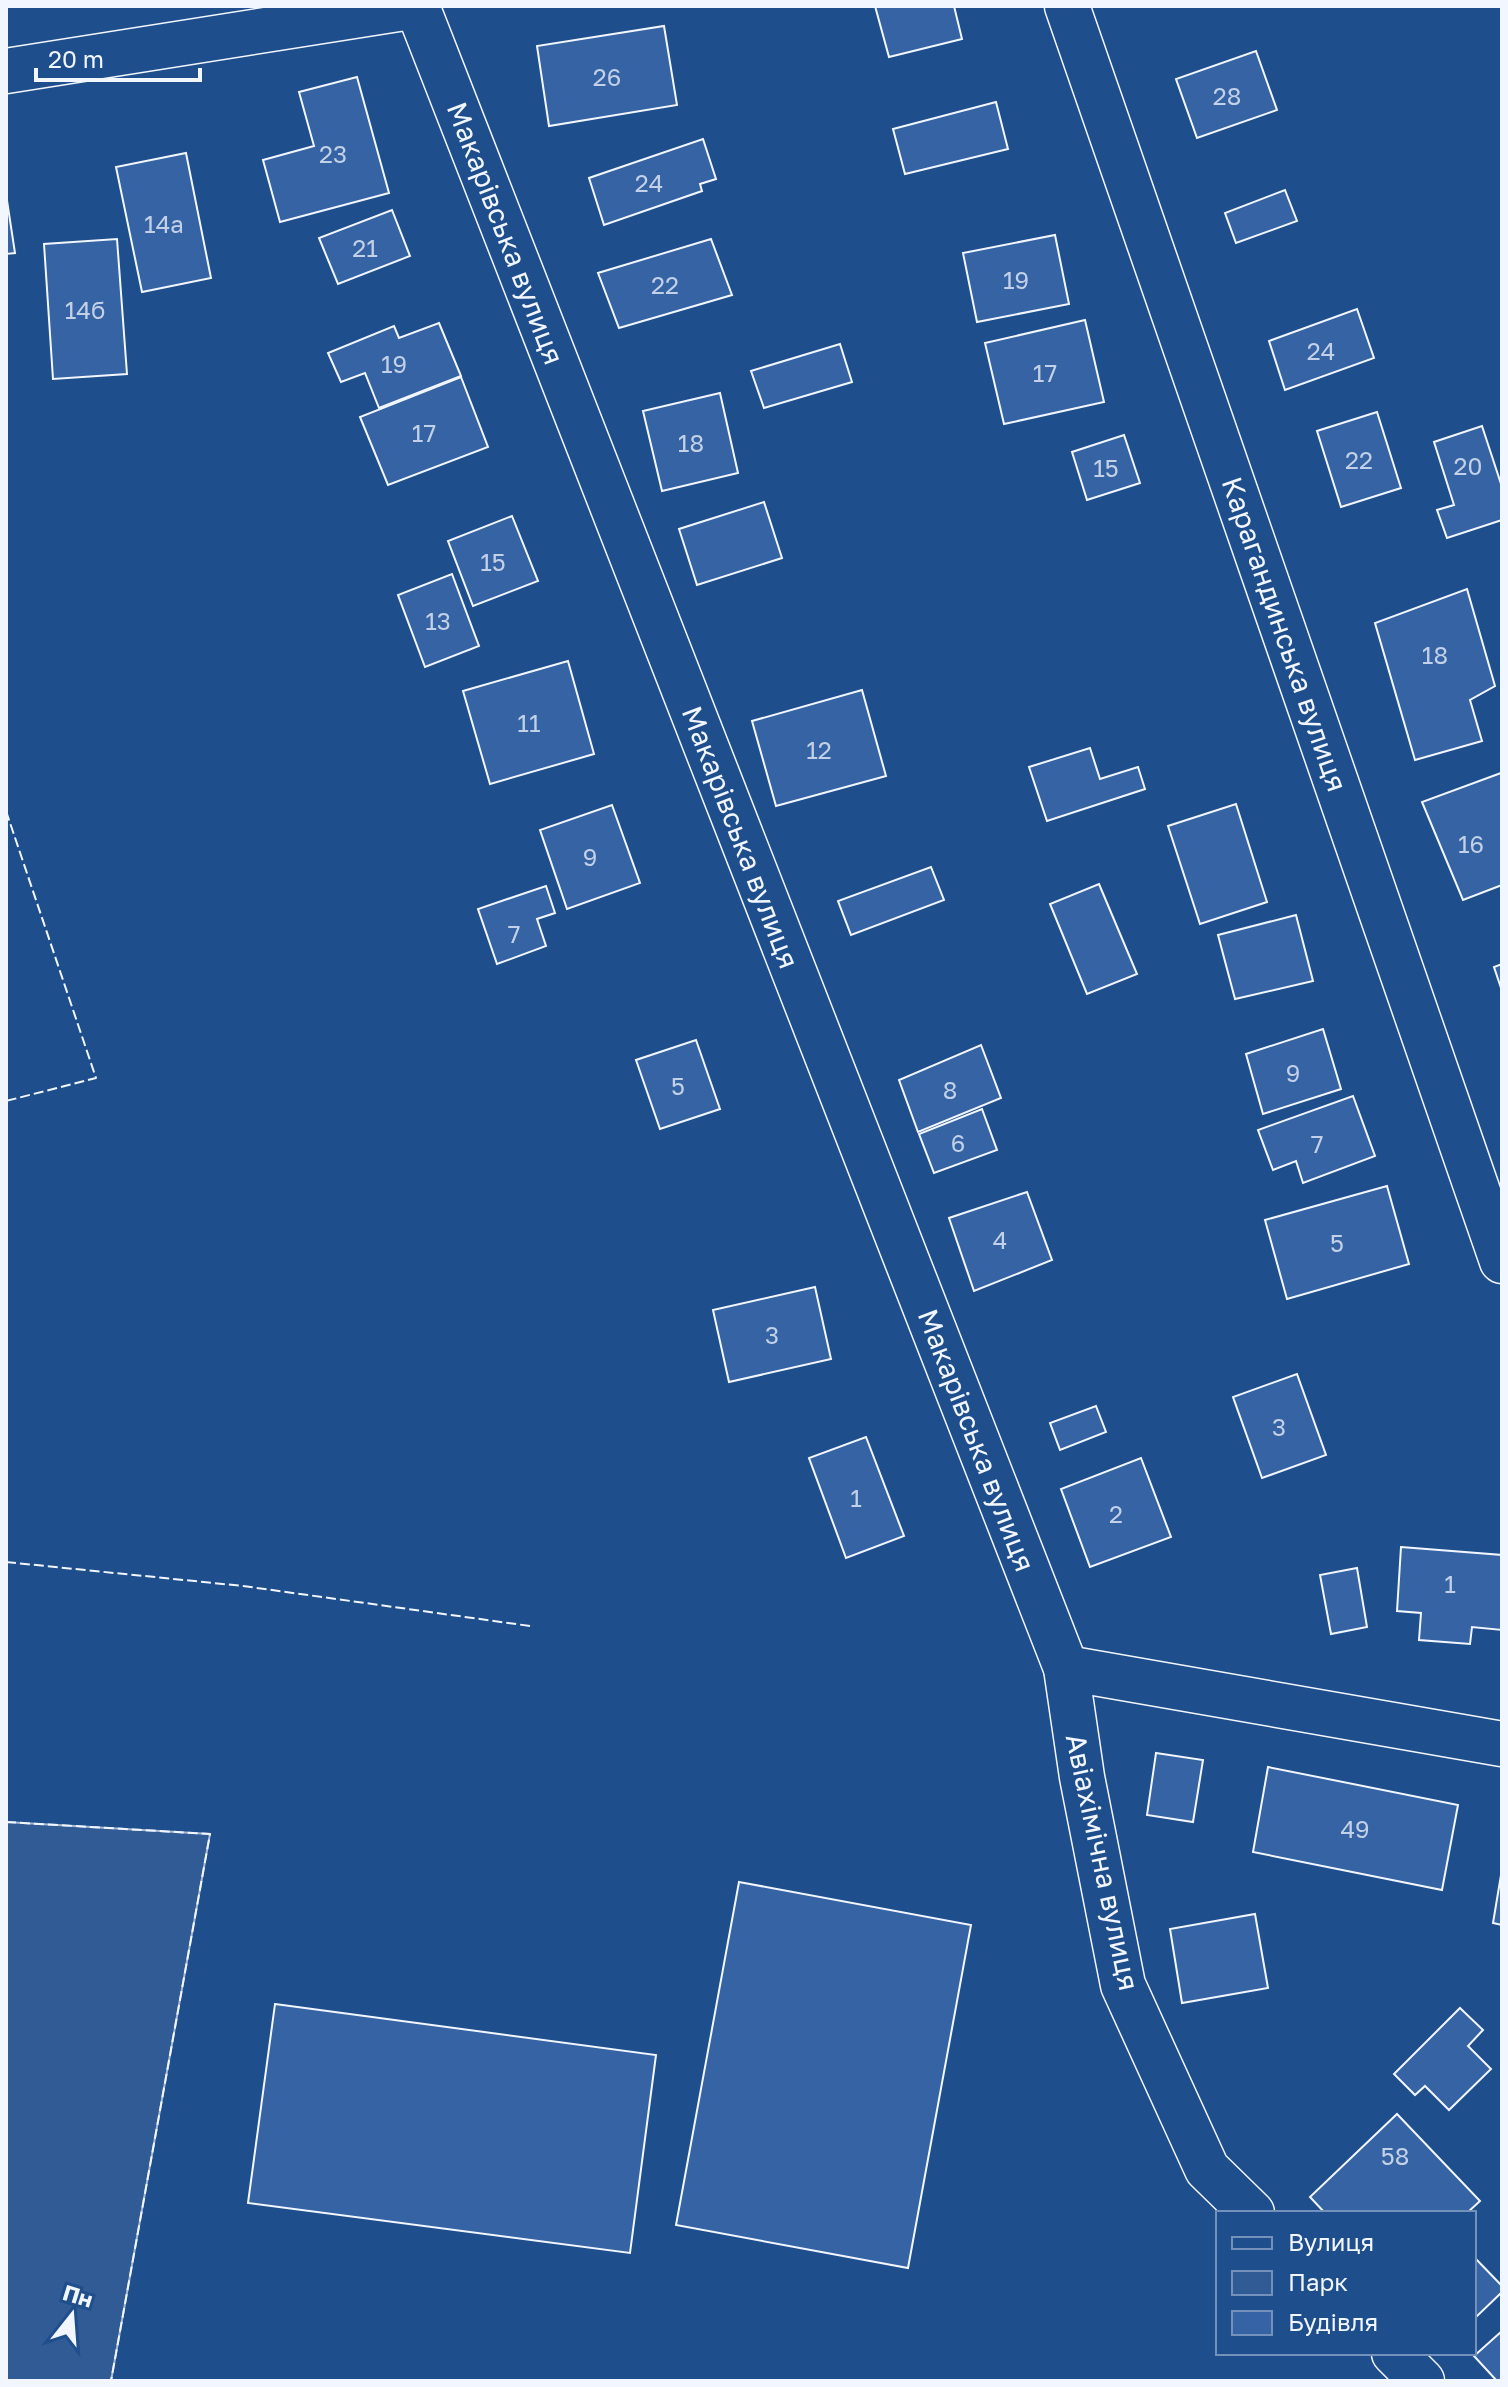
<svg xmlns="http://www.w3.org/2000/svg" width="1508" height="2387" font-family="'Golos Text',sans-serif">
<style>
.green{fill:#305b95;stroke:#a8bbd7;stroke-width:2}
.building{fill:#3563a3;stroke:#f2f6ff;stroke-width:2}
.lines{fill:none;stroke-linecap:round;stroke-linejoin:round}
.minor-casing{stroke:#f2f6ff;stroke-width:47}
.minor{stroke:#1f4e8c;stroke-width:44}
.fence{stroke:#f2f6ff;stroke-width:2;stroke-dasharray:10 4;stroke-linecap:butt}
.labels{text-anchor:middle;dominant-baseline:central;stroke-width:6;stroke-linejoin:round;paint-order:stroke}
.number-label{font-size:24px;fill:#c3d1e8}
.street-label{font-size:28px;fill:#f2f6ff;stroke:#1f4e8c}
</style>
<rect width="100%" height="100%" fill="#1f4e8c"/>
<!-- green -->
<path class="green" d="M6,1822L210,1834L111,2381H6Z"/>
<!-- building -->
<g class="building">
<path d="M875,6H954L962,39L889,57Z"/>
<path d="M664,26L677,105L549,126L537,46Z"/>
<path d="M1256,51L1277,110L1197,138L1176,79Z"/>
<path d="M357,77L389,193L280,222L263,160L314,146L299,92Z"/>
<path d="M996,102L1008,149L905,174L893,129Z"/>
<path d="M703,139L716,179L700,184L702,191L604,225L589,178Z"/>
<path d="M186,153L211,278L142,292L116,167Z"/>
<path d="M1285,190L1297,221L1236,243L1225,213Z"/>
<path d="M6,194L15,253L6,254Z"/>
<path d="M392,210L410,256L338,284L319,238Z"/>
<path d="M1055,235L1069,304L977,322L963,253Z"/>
<path d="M117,239L127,374L53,379L44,244Z"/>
<path d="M711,239L732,295L619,328L598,273Z"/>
<path d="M1357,309L1374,358L1285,390L1269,341Z"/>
<path d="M1085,320L1104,402L1004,424L985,343Z"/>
<path d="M439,323L461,376L379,408L365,373L341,382L328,353L394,326L399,338Z"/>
<path d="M840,344L852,382L764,408L751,371Z"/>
<path d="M461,377L488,447L388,485L360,417Z"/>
<path d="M720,393L738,473L662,491L643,411Z"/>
<path d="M1377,412L1401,488L1341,507L1317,431Z"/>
<path d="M1482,426L1502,487V520L1447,538L1437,510L1454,505L1434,442Z"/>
<path d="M1124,435L1140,483L1087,500L1072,452Z"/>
<path d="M764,502L782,558L697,585L679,529Z"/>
<path d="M512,516L538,581L473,606L448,541Z"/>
<path d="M452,574L479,646L425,667L398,595Z"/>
<path d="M1467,589L1495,686L1470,700L1482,741L1415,760L1375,623Z"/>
<path d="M568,661L594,754L490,784L463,691Z"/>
<path d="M862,690L886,776L776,806L752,721Z"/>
<path d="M1090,748L1100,779L1138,767L1145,789L1047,821L1029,767Z"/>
<path d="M1501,773L1502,885L1463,900L1422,802Z"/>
<path d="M1236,804L1267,902L1200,924L1168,826Z"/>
<path d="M612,805L640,883L567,909L540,830Z"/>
<path d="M931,867L944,900L851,935L838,901Z"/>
<path d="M1099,884L1137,974L1087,994L1050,904Z"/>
<path d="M546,886L555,913L537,919L546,946L497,964L478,909Z"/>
<path d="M1296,915L1313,981L1235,999L1218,935Z"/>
<path d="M1502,964V991L1494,967Z"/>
<path d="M1323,1029L1341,1089L1263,1114L1246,1054Z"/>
<path d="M696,1040L720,1109L660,1129L636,1060Z"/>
<path d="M981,1045L1001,1098L918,1132L899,1080Z"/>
<path d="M1353,1096L1375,1156L1303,1183L1296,1161L1273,1170L1258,1130Z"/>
<path d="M982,1109L997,1150L934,1173L919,1134Z"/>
<path d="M1387,1186L1409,1264L1287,1299L1265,1220Z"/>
<path d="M1027,1192L1052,1260L974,1291L949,1218Z"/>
<path d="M815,1287L831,1359L729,1382L713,1310Z"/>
<path d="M1297,1374L1326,1455L1262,1478L1233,1397Z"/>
<path d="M1096,1406L1106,1432L1060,1450L1050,1423Z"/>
<path d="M866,1437L904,1536L846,1558L809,1458Z"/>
<path d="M1141,1458L1171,1537L1090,1567L1061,1489Z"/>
<path d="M1401,1547L1502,1555V1630L1472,1627L1470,1644L1419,1640L1421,1613L1397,1611Z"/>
<path d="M1357,1568L1367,1627L1331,1634L1320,1575Z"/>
<path d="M1156,1753L1203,1760L1193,1822L1147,1815Z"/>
<path d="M1268,1767L1458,1805L1442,1890L1253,1852Z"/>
<path d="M1502,1869V1925L1493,1923Z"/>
<path d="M739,1882L971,1925L908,2268L676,2225Z"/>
<path d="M1255,1914L1268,1988L1182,2003L1170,1929Z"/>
<path d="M275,2004L656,2055L630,2253L248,2203Z"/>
<path d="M1460,2008L1483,2030L1468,2046L1491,2069L1449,2110L1425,2086L1415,2095L1394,2074Z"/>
<path d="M1397,2114L1480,2201L1467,2213H1325L1310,2197Z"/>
<path d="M1474,2257L1502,2286V2292L1474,2319Z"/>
<path d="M1502,2331V2379L1497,2381L1474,2356Z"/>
</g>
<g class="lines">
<defs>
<g id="minor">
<path d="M1067,6L1502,1261"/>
<path d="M6,71L417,6L1066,1668L1082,1777L1123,1985L1207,2169L1252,2213"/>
<path d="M1066,1668L1502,1744"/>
<path d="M1394,2353L1422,2381"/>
</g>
</defs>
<!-- minor casing -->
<use href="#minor" class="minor-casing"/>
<!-- minor -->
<use href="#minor" class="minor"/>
<!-- fence -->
<g class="fence">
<path d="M6,811L96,1078L6,1101"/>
<path d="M6,1562L243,1586L530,1626"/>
<path d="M6,1822L210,1834L111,2381"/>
</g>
</g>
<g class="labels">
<!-- number labels -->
<g class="number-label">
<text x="607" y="76">26</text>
<text x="1227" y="95">28</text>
<text x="333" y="153">23</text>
<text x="649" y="182">24</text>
<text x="164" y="223">14а</text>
<text x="365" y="247">21</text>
<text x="1016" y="279">19</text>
<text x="665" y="284">22</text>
<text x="85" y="309">14б</text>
<text x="1321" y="350">24</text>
<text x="394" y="363">19</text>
<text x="1045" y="372">17</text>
<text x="424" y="432">17</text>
<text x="691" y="442">18</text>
<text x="1359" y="459">22</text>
<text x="1468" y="465">20</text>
<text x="1106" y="467">15</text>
<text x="493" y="561">15</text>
<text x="438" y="620">13</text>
<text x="1435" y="654">18</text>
<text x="529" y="722">11</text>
<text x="819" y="749">12</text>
<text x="1471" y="843">16</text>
<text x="590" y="856">9</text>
<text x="514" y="933">7</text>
<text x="1293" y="1072">9</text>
<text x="678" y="1085">5</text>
<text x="950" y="1089">8</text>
<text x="958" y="1142">6</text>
<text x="1317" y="1143">7</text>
<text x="1000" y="1239">4</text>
<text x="1337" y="1242">5</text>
<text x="772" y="1334">3</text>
<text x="1279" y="1426">3</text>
<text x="856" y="1497">1</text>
<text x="1116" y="1513">2</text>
<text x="1450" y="1583">1</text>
<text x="1355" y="1828">49</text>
<text x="1395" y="2155">58</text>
</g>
<!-- street labels -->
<g class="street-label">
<text transform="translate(506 233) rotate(69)">Макарівська вулиця</text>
<text transform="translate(1285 634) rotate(71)">Карагандинська вулиця</text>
<text transform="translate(741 837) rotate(69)">Макарівська вулиця</text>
<text transform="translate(977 1440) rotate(69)">Макарівська вулиця</text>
<text transform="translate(1103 1862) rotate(78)">Авіахімічна вулиця</text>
</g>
</g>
<!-- border -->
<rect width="1508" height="2387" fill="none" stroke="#f2f6ff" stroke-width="16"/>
<!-- legend -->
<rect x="1216" y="2211" width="260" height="144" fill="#1f4e8c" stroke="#7391ba" stroke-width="2"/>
<rect x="1232" y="2237" width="40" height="12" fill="#1f4e8c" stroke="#7391ba" stroke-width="2"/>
<text x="1288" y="2251" font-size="24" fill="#f2f6ff">Вулиця</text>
<rect x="1232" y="2271" width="40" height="24" fill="#305b95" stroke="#7391ba" stroke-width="2"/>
<text x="1288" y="2291" font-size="24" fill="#f2f6ff">Парк</text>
<rect x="1232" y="2311" width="40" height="24" fill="#3563a3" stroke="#7391ba" stroke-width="2"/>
<text x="1288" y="2331" font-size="24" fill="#f2f6ff">Будівля</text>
<!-- north arrow -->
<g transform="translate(72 2315) rotate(17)" stroke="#1f4e8c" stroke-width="6" paint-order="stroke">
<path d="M0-6L14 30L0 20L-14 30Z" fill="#f2f6ff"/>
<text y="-12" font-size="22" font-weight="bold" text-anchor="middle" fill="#f2f6ff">Пн</text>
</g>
<!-- scale -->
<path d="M36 68v12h164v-12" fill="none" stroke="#f2f6ff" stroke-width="4"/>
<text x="48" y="68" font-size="24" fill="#f2f6ff" stroke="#1f4e8c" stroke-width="6" paint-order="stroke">20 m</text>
</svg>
